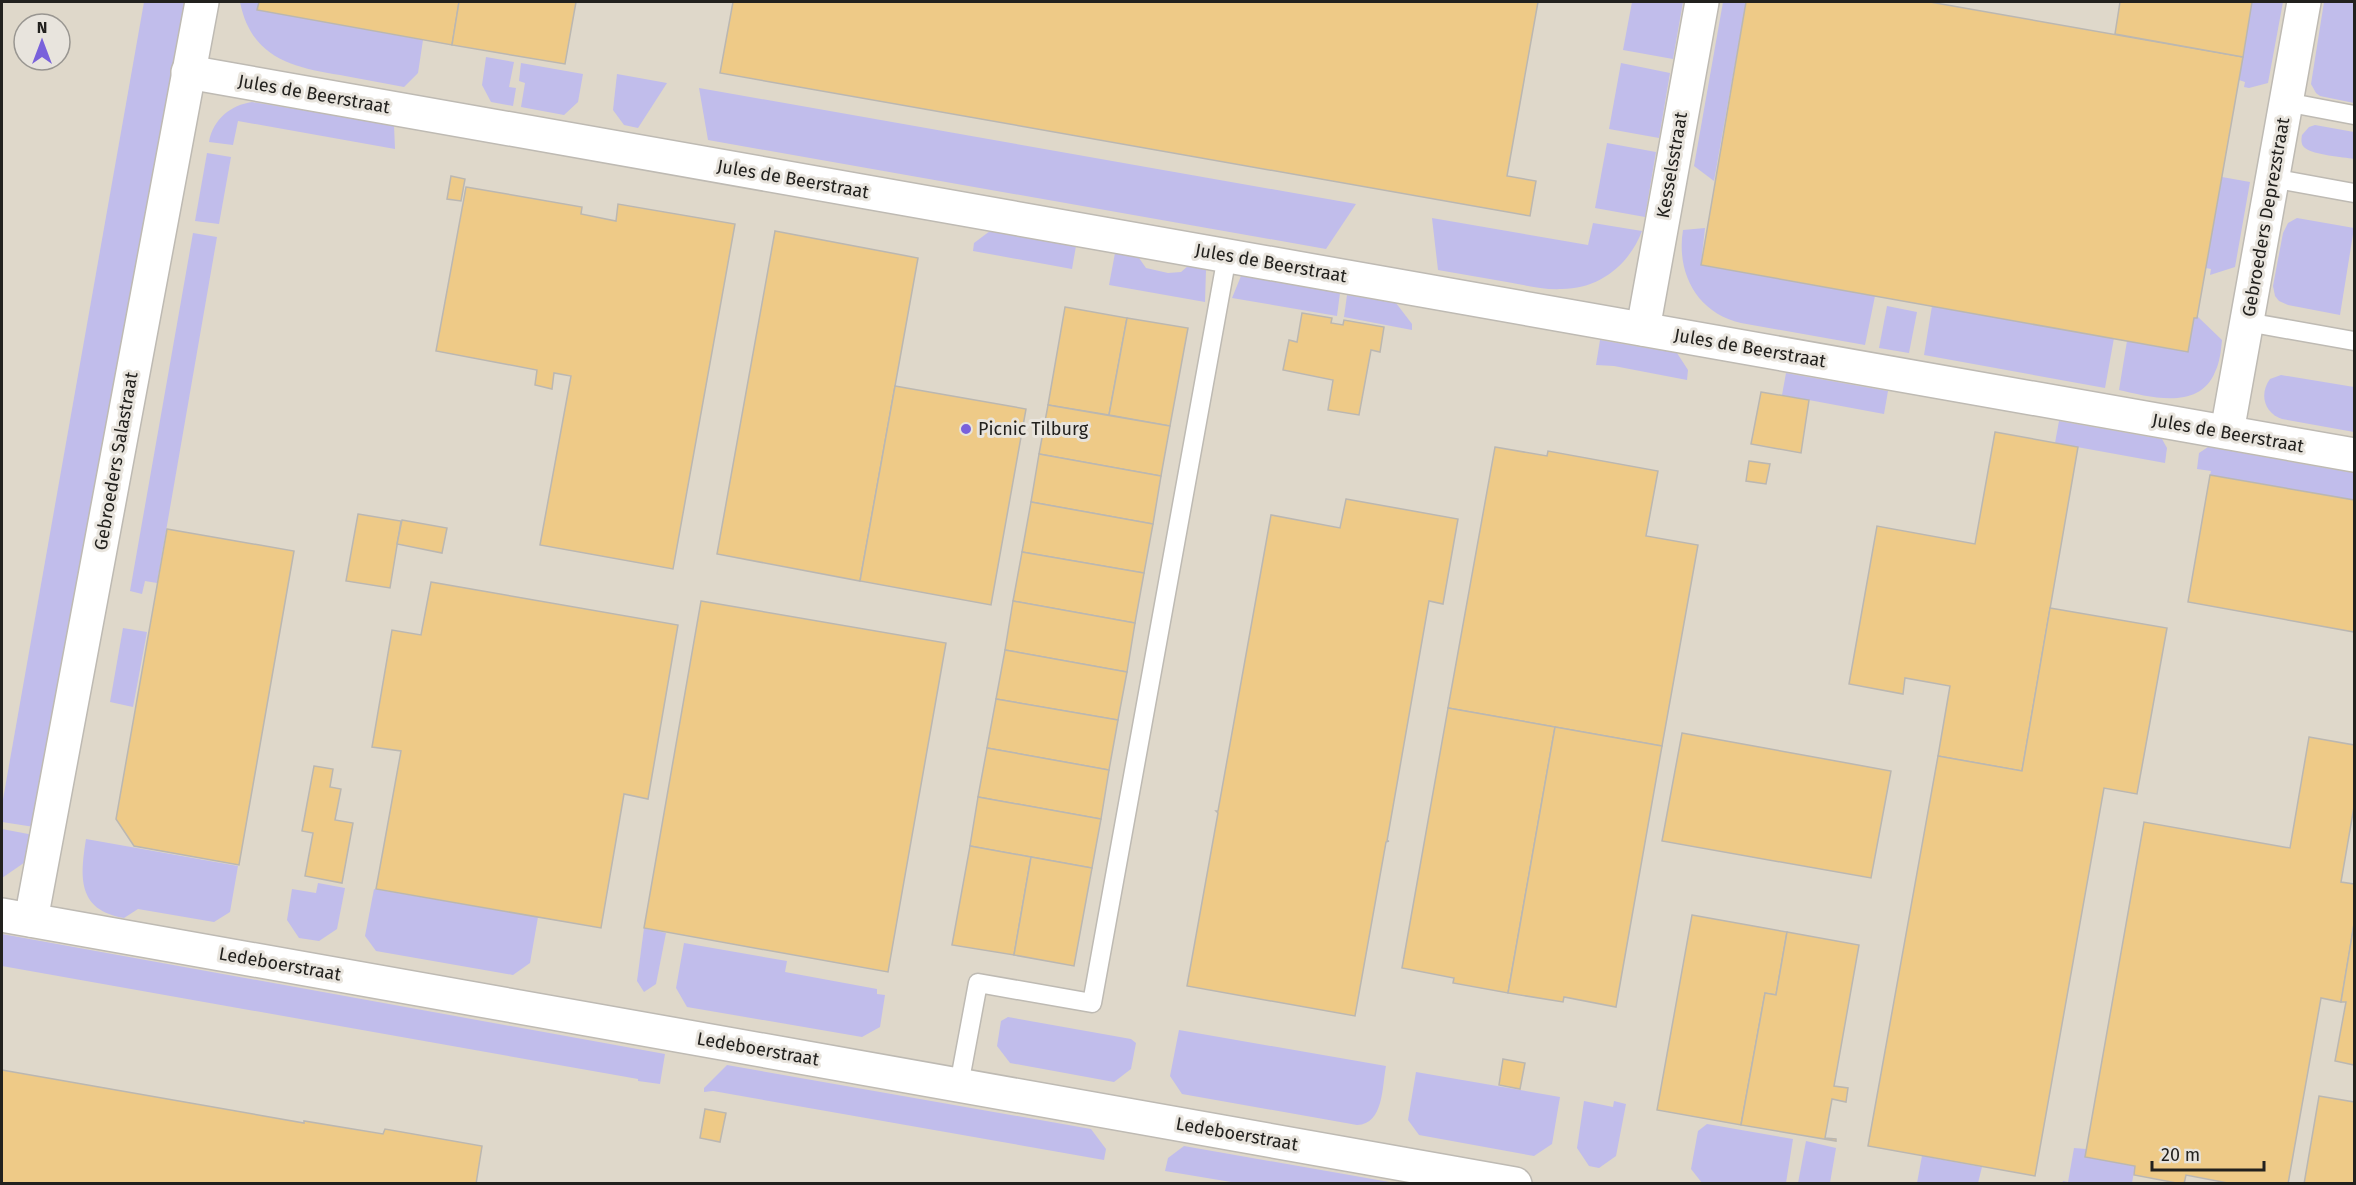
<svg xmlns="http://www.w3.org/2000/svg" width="2356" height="1185" font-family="'Fira Sans',sans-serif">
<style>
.built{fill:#dfd8ca;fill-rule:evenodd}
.green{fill:#c1bdeb}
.building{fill:#eeca87;stroke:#bbb7b1;stroke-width:1.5}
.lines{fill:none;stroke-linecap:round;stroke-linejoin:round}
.service-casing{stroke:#bebab3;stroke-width:21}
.minor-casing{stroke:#bebab3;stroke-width:36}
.service{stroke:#fff;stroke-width:18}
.minor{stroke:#fff;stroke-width:33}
.poi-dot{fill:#7961db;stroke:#e8e4dd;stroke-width:2}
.labels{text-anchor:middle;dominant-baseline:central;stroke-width:6;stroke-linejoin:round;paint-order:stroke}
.street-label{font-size:18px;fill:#22211e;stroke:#e8e4dd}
.poi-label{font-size:18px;fill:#22211e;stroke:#e8e4dd;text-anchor:start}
</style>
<rect width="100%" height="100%" fill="#e8e4dd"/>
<!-- built -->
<path class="built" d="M2,2H2354V1183H2ZM24,24H60V60H24Z"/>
<!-- green -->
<g class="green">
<path d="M144,2H194L47,829L2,822V805Z"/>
<path d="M240,2H259L258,10L423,40L418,73L404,87C383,83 361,79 340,75C291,67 251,57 240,2Z"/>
<path d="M1632,2H1683L1673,59L1623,50Z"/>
<path d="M1723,2H1746L1714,181L1694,166Z"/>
<path d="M2252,2H2283L2268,83L2249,88L2244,87L2245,82L2239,80Z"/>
<path d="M2324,2H2354V103L2320,96L2316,93L2311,84Z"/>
<path d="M486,57L514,62L509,87L516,88L513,106L491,102L482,85Z"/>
<path d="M521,63L583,74L578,102L564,115L521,107L525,83L519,81Z"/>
<path d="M1621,63L1670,73L1659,138L1609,129Z"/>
<path d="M617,74L667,83L638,128L624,125L613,110Z"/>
<path d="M699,88L1356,204L1326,249L708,140Z"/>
<path d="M252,102L394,125L395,149L238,121L233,145L209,142C213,119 231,105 252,102Z"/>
<path d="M2315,125L2354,132V159C2343,157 2314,155 2305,148C2301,145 2301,140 2302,135L2309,127Z"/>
<path d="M1607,143L1656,152L1645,217L1595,208Z"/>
<path d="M207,153L231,157L219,224L195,221Z"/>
<path d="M2222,177L2250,182L2235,267L2210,275L2211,269L2206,268Z"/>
<path d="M1432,218L1588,245L1593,223L1642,231C1629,265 1599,289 1562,289C1543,290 1525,285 1507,282C1484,278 1461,274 1438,270Z"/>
<path d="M2297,218L2354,228L2340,315L2288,305L2279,301L2275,296L2273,286L2283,233L2288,223Z"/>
<path d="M1705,228L1701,265L1875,296L1865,345L1741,323C1697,313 1676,273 1683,230Z"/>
<path d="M990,231L1076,246L1072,269L973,251L974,243Z"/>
<path d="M193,233L217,237L157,583L145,581L142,594L130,591Z"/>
<path d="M1115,253L1139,258L1146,268L1168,273L1181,272L1188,266L1206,270L1205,302L1109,285Z"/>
<path d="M1241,276L1340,293L1337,316L1232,298Z"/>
<path d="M1347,295L1396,303L1412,324V330L1344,317Z"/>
<path d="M1887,306L1917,312L1909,353L1879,348Z"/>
<path d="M1932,306L2114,338L2105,388L1924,355Z"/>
<path d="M2197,316L2222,340C2221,350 2220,362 2215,372C2199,411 2150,397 2119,390L2127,341L2188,351L2194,318Z"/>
<path d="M1600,340L1677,353L1688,370L1687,380L1614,366L1596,365Z"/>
<path d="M1786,373L1888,391L1884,414L1782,395Z"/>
<path d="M2281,375L2354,387V432L2282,419C2264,413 2259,394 2270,379Z"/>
<path d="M2059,421L2162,439L2167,448L2165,463L2055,443Z"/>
<path d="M2208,447L2354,473V500L2210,475L2211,471L2197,469L2199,453Z"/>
<path d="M123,628L147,632L133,707L110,702Z"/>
<path d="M2,829L44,837L31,858L2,878Z"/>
<path d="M86,839L238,866L230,912L214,922L138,909L124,918C77,910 80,877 86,839Z"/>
<path d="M318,883L345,888L337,929L319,941L299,938L287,920L292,889L316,893Z"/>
<path d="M374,889L538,917L530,963L513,975L376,951L365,936Z"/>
<path d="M644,928L666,933L656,984L644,992L637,981Z"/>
<path d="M2,934L665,1054L660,1084L638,1081V1079L2,966Z"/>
<path d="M684,943L787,961L785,972L877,989V994L885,995L880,1027L862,1037L687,1007L676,988Z"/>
<path d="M1008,1017L1131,1039L1136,1043L1131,1069L1114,1082L1010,1063L997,1046L1001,1021Z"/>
<path d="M1179,1030L1386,1066C1382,1086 1384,1124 1357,1125L1182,1094L1170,1076Z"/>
<path d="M727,1065L1091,1129L1106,1149L1104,1160L713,1091L704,1092V1088Z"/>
<path d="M1416,1072L1560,1097L1552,1144L1534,1156L1419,1135L1408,1120Z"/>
<path d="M1584,1101L1613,1107L1614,1101L1626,1104L1616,1156L1599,1168L1589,1166L1577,1148Z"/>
<path d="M1707,1124L1793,1139L1786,1183H1702L1691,1169L1698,1131Z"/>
<path d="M1806,1141L1836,1148L1830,1183H1798Z"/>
<path d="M1184,1146L1395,1183H1237L1165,1171L1168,1158Z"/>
<path d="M2074,1148L2086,1149L2085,1157L2135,1166L2132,1183L2062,1184L2063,1181L2068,1182Z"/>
<path d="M1922,1156L1982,1167L1978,1183H1917Z"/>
</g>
<!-- building -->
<g class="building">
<path d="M259,2H459L452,45L257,10Z"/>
<path d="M459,2H576L565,64L452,45Z"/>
<path d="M733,2H1538L1507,176L1536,181L1530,216L720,73Z"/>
<path d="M1746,2H1930L2243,57L2197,318H2194L2188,352L1701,265Z"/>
<path d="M2120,2H2252L2243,57L2115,34Z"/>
<path d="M451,176L465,179L461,201L447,199Z"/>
<path d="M466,187L582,207L581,214L616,221L618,204L735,224L673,569L540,545L571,376L554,373L552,389L535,385L537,370L436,351Z"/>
<path d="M775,231L918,258L860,581L717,554Z"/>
<path d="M1065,307L1127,318L1109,415L1048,405Z"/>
<path d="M1302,313L1332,318L1331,323L1343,325L1344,320L1384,327L1380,352L1371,350L1359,415L1328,410L1333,380L1283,370L1289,340L1297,342Z"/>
<path d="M1127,318L1188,328L1170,426L1109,415Z"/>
<path d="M895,386L1026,409L991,605L860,581Z"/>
<path d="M1761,392L1809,400L1801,453L1751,444Z"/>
<path d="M1048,405L1170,426L1161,476L1039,454Z"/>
<path d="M1995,432L2078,447L2022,771L1938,756L1950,686L1905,678L1903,694L1849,684L1877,526L1975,544Z"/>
<path d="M1495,447L1547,456L1548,451L1658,471L1646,536L1698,545L1662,746L1448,708Z"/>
<path d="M1039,454L1161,476L1153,524L1031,502Z"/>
<path d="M1749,461L1770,464L1766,484L1746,481Z"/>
<path d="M2210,475L2354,500V632L2188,602Z"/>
<path d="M1346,499L1458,519L1443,604L1429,601L1387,841H1389L1386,842L1355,1016L1187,986L1218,813L1216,811H1218L1271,515L1340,528Z"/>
<path d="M1031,502L1153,524L1144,573L1022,552Z"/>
<path d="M358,514L401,521L390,588L346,581Z"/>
<path d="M402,520L447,528L442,553L397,544Z"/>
<path d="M167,529L294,551L239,865L134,846L116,819Z"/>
<path d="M1022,552L1144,573L1135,623L1013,601Z"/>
<path d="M431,582L678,625L648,799L624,794L601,928L376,889L401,751L372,747L392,630L421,635Z"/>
<path d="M701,601L946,643L888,972L644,928Z"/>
<path d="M1013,601L1135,623L1127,672L1005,650Z"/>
<path d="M2050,608L2167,628L2137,794L2104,788L2035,1176L1868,1146L1938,756L2022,771Z"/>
<path d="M1005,650L1127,672L1118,720L996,699Z"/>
<path d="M996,699L1118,720L1109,770L987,748Z"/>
<path d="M1448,708L1555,727L1508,993L1453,983L1454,978L1402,968Z"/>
<path d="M1555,727L1662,746L1616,1007L1564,997L1563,1002L1508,993Z"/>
<path d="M1682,733L1891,771L1871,878L1662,841Z"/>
<path d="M2309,737L2354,745V807L2341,882L2354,884V924L2341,1002L2321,998L2288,1184H2233L2186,1175L2184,1184H2182L2134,1175L2135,1166L2085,1157L2144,822L2290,848Z"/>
<path d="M987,748L1109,770L1101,819L978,797Z"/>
<path d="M314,766L333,769L330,787L341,789L335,820L353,823L342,883L305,876L313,833L302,831Z"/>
<path d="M978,797L1101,819L1092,868L970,846Z"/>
<path d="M970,846L1031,857L1014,955L952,945Z"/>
<path d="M1031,857L1092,868L1074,966L1014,955Z"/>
<path d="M1692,915L1787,932L1776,995L1765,993L1741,1125L1657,1110Z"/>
<path d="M2354,924V1065L2335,1061L2346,1002H2341Z"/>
<path d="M1787,932L1859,945L1834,1086L1848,1088L1846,1102L1832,1099L1825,1138L1836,1139V1141L1741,1125L1765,993L1776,995Z"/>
<path d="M1503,1059L1525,1063L1520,1089L1499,1085Z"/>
<path d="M2,1070L304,1123V1121L383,1134L385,1129L482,1146L476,1184H2Z"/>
<path d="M2319,1096L2354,1102V1184H2304Z"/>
<path d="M705,1109L726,1113L720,1142L700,1138Z"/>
</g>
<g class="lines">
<defs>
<g id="service">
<path d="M2286,102L2354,115"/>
<path d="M2272,178L2354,193"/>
<path d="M2247,322L2354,341"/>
<path d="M959,1085L978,983L1092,1003L1227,256"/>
</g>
<g id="minor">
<path d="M188,72L2354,455"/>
<path d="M1643,329L1702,2"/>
<path d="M2227,432L2304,2"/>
<path d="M2,915L1515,1184"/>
<path d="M31,920L202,2"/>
</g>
</defs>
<!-- service casing -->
<use href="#service" class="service-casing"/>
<!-- minor casing -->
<use href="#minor" class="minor-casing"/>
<!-- service -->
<use href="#service" class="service"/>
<!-- minor -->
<use href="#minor" class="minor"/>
</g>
<!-- markers -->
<circle class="poi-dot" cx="966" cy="429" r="6"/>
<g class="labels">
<!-- street labels -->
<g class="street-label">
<text transform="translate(314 94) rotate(10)">Jules de Beerstraat</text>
<text transform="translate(1672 165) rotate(-80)">Kesselsstraat</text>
<text transform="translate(793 179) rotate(10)">Jules de Beerstraat</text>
<text transform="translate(2266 217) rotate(-80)">Gebroeders Deprezstraat</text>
<text transform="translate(1271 263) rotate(10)">Jules de Beerstraat</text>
<text transform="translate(1750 348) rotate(10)">Jules de Beerstraat</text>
<text transform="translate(2228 433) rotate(10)">Jules de Beerstraat</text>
<text transform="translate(116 461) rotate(-80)">Gebroeders Salastraat</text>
<text transform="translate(280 964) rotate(10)">Ledeboerstraat</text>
<text transform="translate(758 1049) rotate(10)">Ledeboerstraat</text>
<text transform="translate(1237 1134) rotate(10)">Ledeboerstraat</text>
</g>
<!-- poi labels -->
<g class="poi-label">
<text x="978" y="429">Picnic Tilburg</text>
</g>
</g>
<!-- border -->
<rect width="2356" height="1185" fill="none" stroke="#22211e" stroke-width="6"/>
<!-- north arrow -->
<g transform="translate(42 42)"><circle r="28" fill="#e8e4dd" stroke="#999691" stroke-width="1.5"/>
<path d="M0-4.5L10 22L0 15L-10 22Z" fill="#7961db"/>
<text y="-9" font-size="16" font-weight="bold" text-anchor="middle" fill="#22211e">N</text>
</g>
<!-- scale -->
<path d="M2152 1161v9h112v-9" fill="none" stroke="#22211e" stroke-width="3"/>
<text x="2161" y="1161" font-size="18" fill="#22211e" stroke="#e8e4dd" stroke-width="4.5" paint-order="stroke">20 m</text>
</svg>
